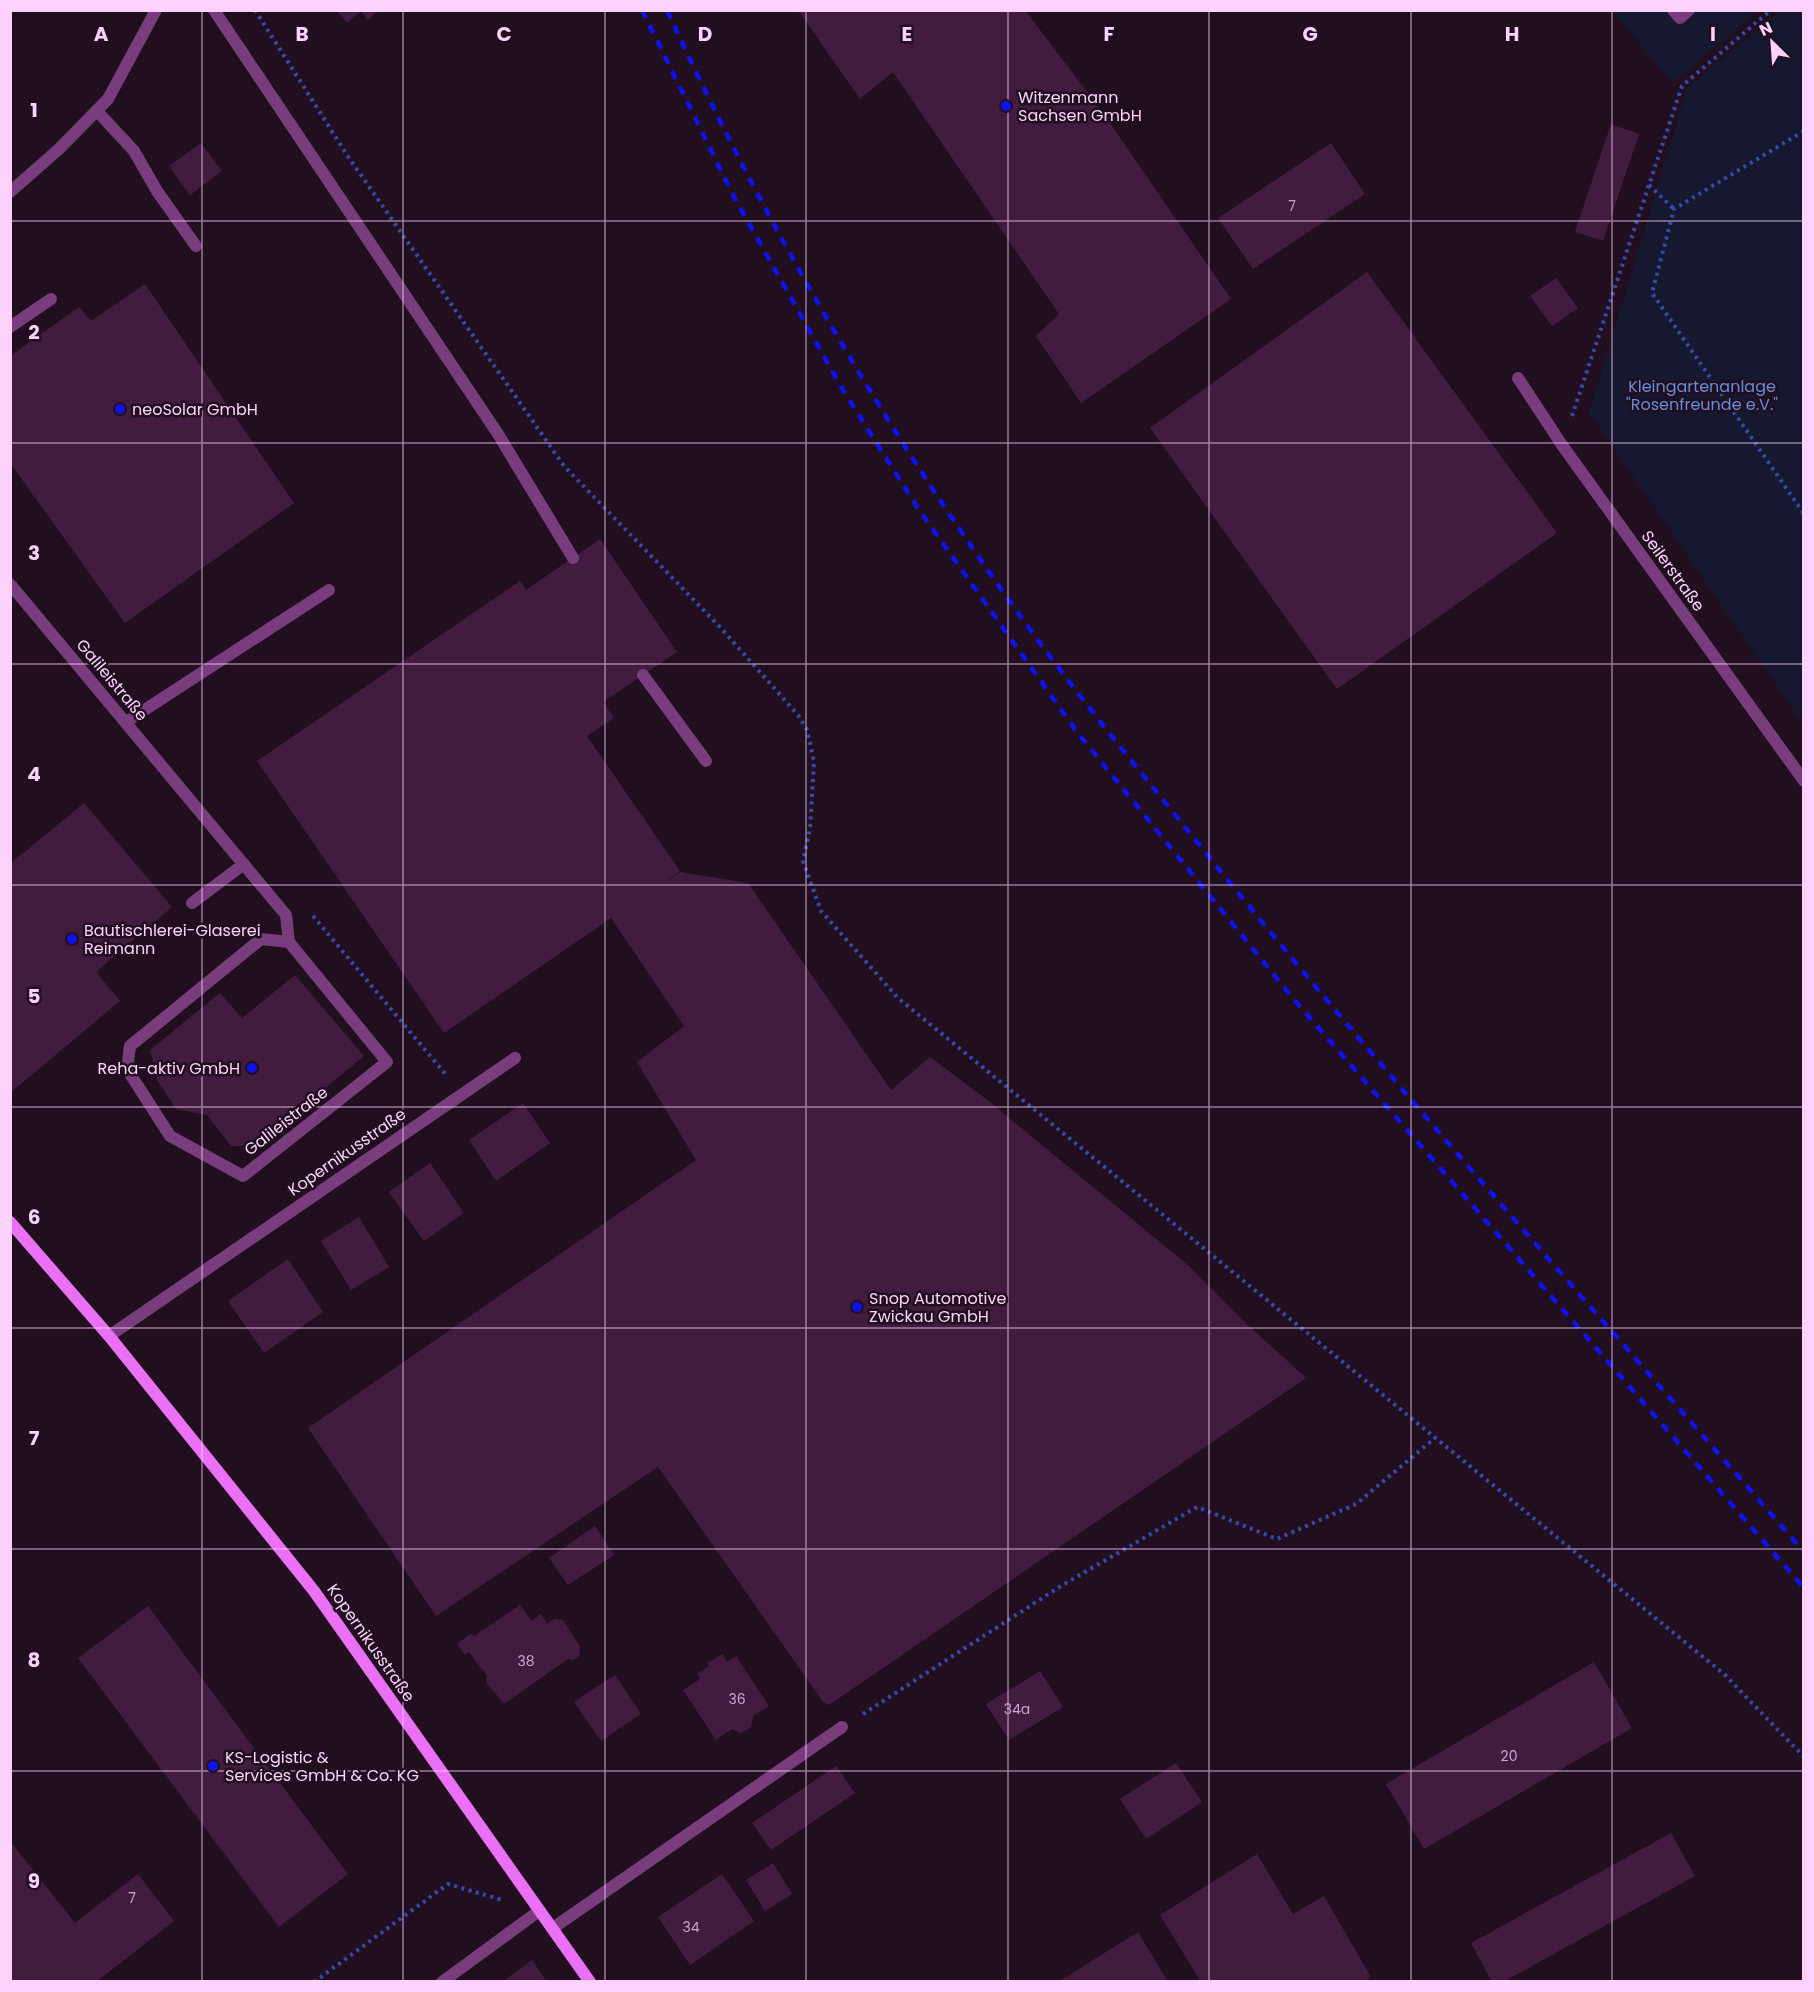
<svg xmlns="http://www.w3.org/2000/svg" width="1814" height="1992" font-family="Poppins,sans-serif">
<style>
.green{fill:#15182e}
.building{fill:#411c3e}
.lines{fill:none;stroke-linecap:round;stroke-linejoin:round}
.path{stroke:#364aac;stroke-width:4;stroke-dasharray:3 4.5;stroke-linecap:butt}
.lane{stroke:#793d7d;stroke-width:12}
.street{stroke:#793d7d;stroke-width:12}
.secondary{stroke:#ea70f6;stroke-width:12}
.rail{stroke:#1012eb;stroke-width:4.5;stroke-dasharray:9 8;stroke-linecap:butt}
.grid{fill:none;stroke:#fcd2fc;stroke-width:1.5;stroke-opacity:0.55}
.poi-dot{fill:#1012eb;stroke:#210f20;stroke-width:2}
.labels{text-anchor:middle;dominant-baseline:central;stroke-width:5;stroke-linejoin:round;paint-order:stroke}
.number-label{font-size:14px;fill:#cda4cc}
.poi-label{font-size:16px;fill:#fcd2fc;stroke:#210f20;text-anchor:start}
.park-label{font-size:16px;fill:#638dd7;stroke:#210f20}
.street-label{font-size:16px;fill:#fcd2fc;stroke:#210f20}
.grid-label{font-size:20px;text-anchor:middle;font-weight:bold;fill:#fcd2fc;stroke:#210f20;stroke-width:5;stroke-linejoin:round;paint-order:stroke}
</style>
<rect width="100%" height="100%" fill="#210f20"/>
<!-- green -->
<g class="green">
<path d="M1612,11H1758L1673,83Z"/>
<path d="M1780,11H1804L1803,724L1589,412L1688,87Z"/>
</g>
<!-- building -->
<g class="building">
<path d="M336,10H379L368,20L361,11L347,23Z"/>
<path d="M798,10H1025L1103,113L1231,299L1081,403L1036,336L1059,314L893,72L860,99Z"/>
<path d="M1611,124L1639,134L1603,241L1575,232Z"/>
<path d="M201,143L222,171L190,195L169,166Z"/>
<path d="M1331,143L1365,194L1253,269L1218,218Z"/>
<path d="M1367,272L1557,533L1337,689L1150,428Z"/>
<path d="M1556,278L1578,308L1552,326L1530,296Z"/>
<path d="M145,284L294,503L125,623L10,463V356L79,307L91,321Z"/>
<path d="M600,539L677,652L603,702L614,718L587,736L680,871L653,890L680,872L748,883L891,1090L930,1057L986,1099L1189,1266L1248,1325L1306,1378L829,1705L823,1702L658,1467L436,1616L308,1428L696,1160L637,1062L684,1026L611,918L444,1033L257,761L520,581L526,590Z"/>
<path d="M84,803L172,907L96,972L120,1001L10,1093V864Z"/>
<path d="M295,975L364,1056L255,1146H231L207,1115L176,1109L157,1080L150,1050L220,993L242,1018Z"/>
<path d="M523,1103L550,1143L496,1181L469,1140Z"/>
<path d="M430,1163L464,1213L424,1241L389,1192Z"/>
<path d="M359,1217L389,1267L351,1290L321,1241Z"/>
<path d="M288,1259L323,1312L264,1353L228,1301Z"/>
<path d="M595,1526L614,1555L568,1585L549,1558Z"/>
<path d="M520,1605L532,1621L541,1614L547,1624L554,1619L563,1620L579,1645L580,1655L573,1660L568,1659L504,1704L486,1682L487,1676L469,1652L465,1655L457,1644L470,1634L474,1636Z"/>
<path d="M148,1606L348,1874L279,1927L78,1658Z"/>
<path d="M723,1654L727,1662L736,1656L769,1706L753,1716L751,1727L741,1733L732,1729L716,1740L683,1690L700,1679L697,1674L709,1666L707,1663Z"/>
<path d="M1594,1662L1632,1728L1424,1849L1386,1784Z"/>
<path d="M1040,1671L1063,1707L1009,1740L986,1704Z"/>
<path d="M615,1675L641,1714L601,1741L574,1702Z"/>
<path d="M1176,1763L1202,1802L1146,1839L1120,1799Z"/>
<path d="M836,1766L855,1793L771,1850L752,1823Z"/>
<path d="M1671,1833L1695,1876L1503,1982H1492L1471,1943Z"/>
<path d="M10,1841L75,1923L138,1874L174,1921L96,1982H10Z"/>
<path d="M1257,1854L1293,1914L1324,1896L1371,1977L1363,1982H1201L1160,1915Z"/>
<path d="M773,1863L792,1894L765,1911L746,1880Z"/>
<path d="M722,1874L754,1921L690,1965L658,1917Z"/>
<path d="M1138,1932L1168,1982H1058Z"/>
<path d="M532,1960L547,1982H502Z"/>
</g>
<g class="lines">
<!-- path -->
<g class="path">
<path d="M255,10L347,155L564,466L719,626L798,715L807,730L814,762L810,829L803,861L821,911L898,998L1725,1675L1804,1757"/>
<path d="M1804,131L1674,209L1652,293L1804,514"/>
<path d="M1649,185L1674,209"/>
<path d="M1572,416L1682,86L1771,10"/>
<path d="M313,916L447,1076"/>
<path d="M863,1714L1061,1586L1197,1507L1277,1539L1356,1504L1435,1438"/>
<path d="M314,1982L448,1884L502,1900"/>
</g>
<!-- lane -->
<g class="lane">
<path d="M214,10L498,434L573,558"/>
<path d="M1673,10L1680,18L1689,10"/>
<path d="M108,99L156,10"/>
<path d="M97,111L134,151L157,191L196,246"/>
<path d="M10,327L51,299"/>
<path d="M10,584L286,915L289,942L387,1062L243,1176L170,1136L127,1069L130,1046L261,939L289,942"/>
<path d="M643,675L706,761"/>
<path d="M126,722L329,590"/>
<path d="M192,903L244,864"/>
<path d="M109,1336L515,1058"/>
<path d="M553,1928L842,1727"/>
<path d="M442,1982L539,1911"/>
</g>
<!-- street -->
<g class="street">
<path d="M10,192L59,149L108,99"/>
<path d="M1518,378L1562,445L1804,781"/>
</g>
<!-- secondary -->
<path class="secondary" d="M10,1222L109,1336L314,1591L590,1982"/>
<!-- rail -->
<g class="rail">
<path d="M642,10L734,197L843,390L917,507L1077,732L1291,996L1804,1588"/>
<path d="M667,10C762,218 878,417 1011,603C1067,682 1128,757 1189,832C1386,1078 1597,1313 1804,1552"/>
</g>
</g>
<!-- grid -->
<path class="grid" d="M202,10V1982M403,10V1982M605,10V1982M806,10V1982M1008,10V1982M1209,10V1982M1411,10V1982M1612,10V1982M10,221H1804M10,443H1804M10,664H1804M10,885H1804M10,1107H1804M10,1328H1804M10,1549H1804M10,1771H1804"/>
<!-- markers -->
<g class="poi-dot">
<circle cx="1006" cy="106" r="6"/>
<circle cx="120" cy="409" r="6"/>
<circle cx="72" cy="939" r="6"/>
<circle cx="252" cy="1068" r="6"/>
<circle cx="857" cy="1307" r="6"/>
<circle cx="213" cy="1766" r="6"/>
</g>
<g class="labels">
<!-- number labels -->
<g class="number-label">
<text x="1292" y="206">7</text>
<text x="526" y="1661">38</text>
<text x="737" y="1699">36</text>
<text x="1017" y="1709">34a</text>
<text x="1509" y="1756">20</text>
<text x="132" y="1898">7</text>
<text x="691" y="1927">34</text>
</g>
<!-- poi labels -->
<g class="poi-label">
<text x="1018" y="97">Witzenmann<tspan x="1018" dy="18">Sachsen GmbH</tspan></text>
<text x="132" y="409">neoSolar GmbH</text>
<text x="84" y="930">Bautischlerei-Glaserei<tspan x="84" dy="18">Reimann</tspan></text>
<text x="240" y="1068" text-anchor="end">Reha-aktiv GmbH</text>
<text x="869" y="1298">Snop Automotive<tspan x="869" dy="18">Zwickau GmbH</tspan></text>
<text x="225" y="1757">KS-Logistic &amp;<tspan x="225" dy="18">Services GmbH &amp; Co. KG</tspan></text>
</g>
<!-- park labels -->
<g class="park-label">
<text x="1702" y="386">Kleingartenanlage<tspan x="1702" dy="18">"Rosenfreunde e.V."</tspan></text>
</g>
<!-- street labels -->
<g class="street-label">
<text transform="translate(1673 571) rotate(54)">Seilerstraße</text>
<text transform="translate(112 680) rotate(50)">Galileistraße</text>
<text transform="translate(286 1121) rotate(-38)">Galileistraße</text>
<text transform="translate(347 1152) rotate(-35)">Kopernikusstraße</text>
<text transform="translate(371 1643) rotate(55)">Kopernikusstraße</text>
</g>
</g>
<g class="grid-label">
<text x="101" y="41">A</text>
<text x="302" y="41">B</text>
<text x="504" y="41">C</text>
<text x="705" y="41">D</text>
<text x="907" y="41">E</text>
<text x="1109" y="41">F</text>
<text x="1310" y="41">G</text>
<text x="1512" y="41">H</text>
<text x="1713" y="41">I</text>
<text x="34" y="117">1</text>
<text x="34" y="339">2</text>
<text x="34" y="560">3</text>
<text x="34" y="781">4</text>
<text x="34" y="1003">5</text>
<text x="34" y="1224">6</text>
<text x="34" y="1445">7</text>
<text x="34" y="1667">8</text>
<text x="34" y="1888">9</text>
</g>
<!-- border -->
<rect width="1814" height="1992" fill="none" stroke="#fcd2fc" stroke-width="24"/>
<!-- north arrow -->
<g transform="translate(1772 42) rotate(335)" stroke="#210f20" stroke-width="4.5" paint-order="stroke">
<path d="M0-4.5L10 22L0 15L-10 22Z" fill="#fcd2fc"/>
<text y="-9" font-size="16" font-weight="bold" text-anchor="middle" fill="#fcd2fc">N</text>
</g>
</svg>
